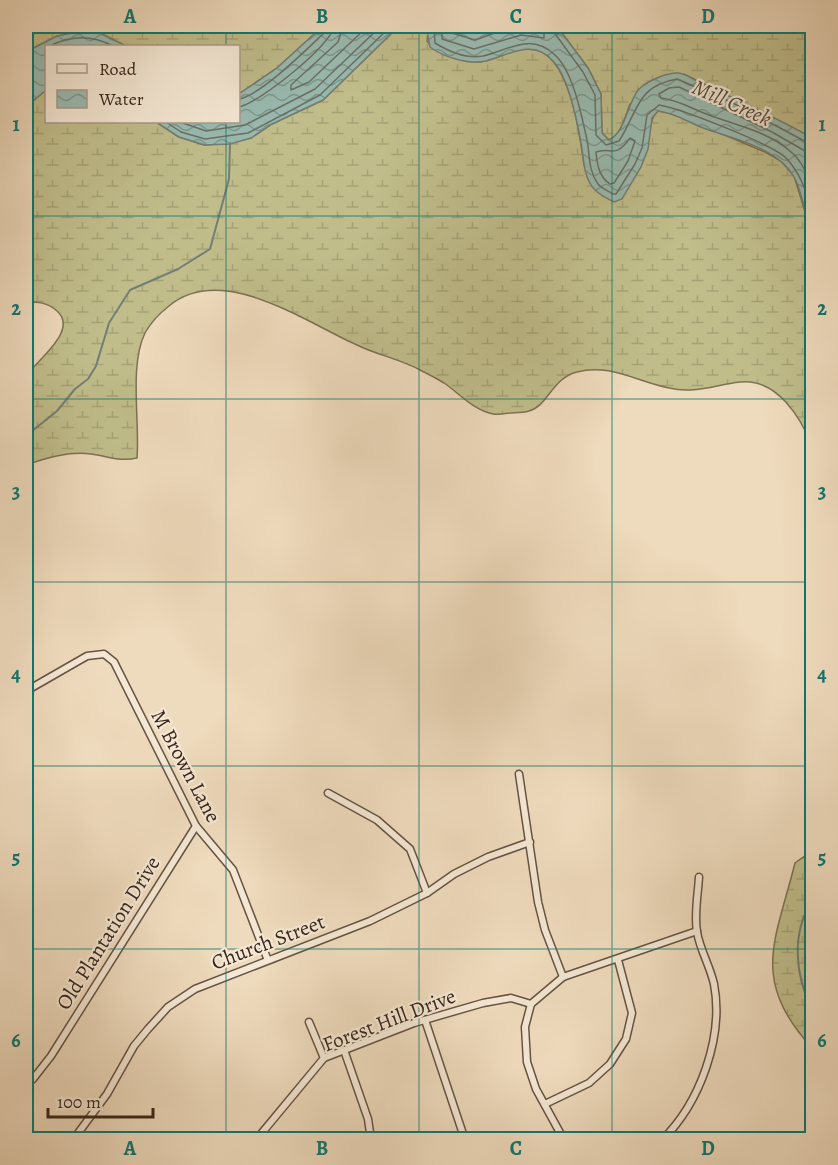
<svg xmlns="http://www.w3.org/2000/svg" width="838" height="1165" font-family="Alegreya,serif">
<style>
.wetland{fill:url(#wetland-marsh);stroke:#7c7254;stroke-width:1.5}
.water{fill:url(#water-waves);stroke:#737f75;stroke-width:1.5}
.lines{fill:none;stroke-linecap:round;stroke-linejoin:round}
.shore{stroke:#697066;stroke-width:1.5}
.stream{stroke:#737f75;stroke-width:2}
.street-casing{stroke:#665344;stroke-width:9}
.street{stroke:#f4e7d3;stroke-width:6}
.grid{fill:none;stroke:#0f766e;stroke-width:1.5;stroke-opacity:0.55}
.labels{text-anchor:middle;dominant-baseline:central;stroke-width:4.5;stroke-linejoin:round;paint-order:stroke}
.street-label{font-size:21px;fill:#39261c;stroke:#f4e7d3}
.water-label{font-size:22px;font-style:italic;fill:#514b41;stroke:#f4e7d3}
.neatline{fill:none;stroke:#0f766e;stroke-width:2}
.grid-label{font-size:20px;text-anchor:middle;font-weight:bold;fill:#0f766e}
</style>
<defs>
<pattern id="wetland-marsh" width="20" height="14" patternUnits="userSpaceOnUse" patternTransform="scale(1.5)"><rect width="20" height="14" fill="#c0bd8b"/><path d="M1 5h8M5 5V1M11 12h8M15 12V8" fill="none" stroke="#a6a277"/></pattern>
<pattern id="water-waves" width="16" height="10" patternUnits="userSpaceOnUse" patternTransform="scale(1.5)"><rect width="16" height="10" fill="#99bbb1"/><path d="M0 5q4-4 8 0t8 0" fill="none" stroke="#7e988f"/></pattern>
</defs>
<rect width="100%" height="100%" fill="#eedabc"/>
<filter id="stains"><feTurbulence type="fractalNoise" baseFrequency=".00333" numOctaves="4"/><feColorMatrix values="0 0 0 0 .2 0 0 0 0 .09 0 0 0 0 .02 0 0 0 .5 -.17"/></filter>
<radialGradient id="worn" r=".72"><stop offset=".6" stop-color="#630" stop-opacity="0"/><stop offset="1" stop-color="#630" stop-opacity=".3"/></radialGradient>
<!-- wetland -->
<g class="wetland">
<path d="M26,26H323L277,68L239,94L238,46H126L100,33L57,36L26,52Z"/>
<path d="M399,26H429L427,41C434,50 439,52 449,56C460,60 473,64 485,61C504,57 522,42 542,52C571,67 580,136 584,165L623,194C632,180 641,167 646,152C651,137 646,123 658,111L675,114L765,152L781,161L794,176L812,234V446C801,418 777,378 740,382C714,385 695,394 669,388C637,382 610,363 577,372C552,378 548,406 529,411C524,413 517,412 511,413C505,413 498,415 493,414C473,410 459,393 444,383C436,378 428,374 420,370C400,359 377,355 357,345C305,322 222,262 169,306C160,313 151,322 145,333C129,366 140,421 137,458C119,462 108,456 91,454C69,451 46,458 26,465V376C37,360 79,330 57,311C47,302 38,302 26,302V107L46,90V122H156L179,137L204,145L230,143L251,138L272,124L323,100Z"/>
<path d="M553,26H812V143L807,135L684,74L630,104C625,116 622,134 609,140L602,133L601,94L588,68L559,29Z"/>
<path d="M812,851V1048C750,979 775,943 795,863Z"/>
</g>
<!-- water -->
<g class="water">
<path d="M323,26H399L323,100L272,124L251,138L230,144L205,145L179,137L156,122H238L239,94L277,68Z"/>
<path d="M429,26H553L559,29L588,68L601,94L602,133L609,140C626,132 627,103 639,89C647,81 666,73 677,73C685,73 692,79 699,82C736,99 772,116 807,135L812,143V234C804,216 804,195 794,177C778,148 734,139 706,129C689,123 676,113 658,111L652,118L648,149L641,167L622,199L614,202C608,199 600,195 595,190C583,178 584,158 581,143C577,120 569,78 553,61C533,38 509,55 486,61C469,65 443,57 430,47L427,31Z"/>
<path d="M82,31L100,33L126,46H46V90L26,107V52L57,36Z"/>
</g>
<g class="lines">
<!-- shore -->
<g class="shore">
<path d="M343,26L338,42L291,85V90L309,82L368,26"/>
<path d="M434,26L435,43C448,51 467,59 483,56C509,50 530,32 555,55C573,71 582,117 587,140C590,155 588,170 598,184C601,188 608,191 613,194H616L635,164L642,148L647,115L659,105C679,108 775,145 787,159C800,173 806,191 812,209"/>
<path d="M442,26V39L474,49L521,35L544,38V26"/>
<path d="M451,26L452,33L475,40L506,29L535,26"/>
<path d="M551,26L553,31L583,72L595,95L596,135L606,145L619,141C638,112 636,86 677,79L731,102L812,145"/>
<path d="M50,46C71,35 92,35 113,46"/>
<path d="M238,99C259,97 308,48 325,32L327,26"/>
<path d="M238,107C257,105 333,44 334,26"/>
<path d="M166,122L181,132L205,139L248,133L320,95L391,26"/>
<path d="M180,122L206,131L245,125L315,89L381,26"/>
<path d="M630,138L635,141L628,161L614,183L610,184C599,177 597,164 596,152C612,146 614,160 630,138Z"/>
<path d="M812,153L805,151L772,132L679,87L669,88L659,94L661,98C679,100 692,109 709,115C735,125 770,132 791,152C802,161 807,174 812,188"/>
</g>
<!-- stream -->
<g class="stream">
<path d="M26,436L57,411L75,389L88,379L96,366L109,323L130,290L178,269L210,249L229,179L230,143"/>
<path d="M812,901C791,933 795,976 812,1009"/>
</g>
<defs>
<g id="street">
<path d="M26,691L87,656L104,654L114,662L196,826L233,870L267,958"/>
<path d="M519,774L538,902L545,930L563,977"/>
<path d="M328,793L377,820L410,849L427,893"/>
<path d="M425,1020L465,1140"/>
<path d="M309,1022L324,1058"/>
<path d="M344,1050L368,1119L371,1140"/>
<path d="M26,1084L33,1079L51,1056L196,826"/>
<path d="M545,1104L589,1083L610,1064L626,1039L632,1013L618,960"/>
<path d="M73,1140L107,1094L134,1046L148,1029L168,1007L195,989L370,921L427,893L454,874L488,857L530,842"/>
<path d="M256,1140L324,1058L414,1023L483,1003L511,998L531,1004"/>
<path d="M564,1140L536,1089L527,1062L525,1027L531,1004L563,977L697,931"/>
<path d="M662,1140C700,1103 724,1037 714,984C710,966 700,950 697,932C694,915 698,894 699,877"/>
</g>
</defs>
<!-- street casing -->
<use href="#street" class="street-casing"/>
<!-- street -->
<use href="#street" class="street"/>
</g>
<!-- grid -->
<path class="grid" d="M226,26V46M419,26V1140M612,26V1140M226,122V1140M26,216H812M26,399H812M26,582H812M26,766H812M26,949H812"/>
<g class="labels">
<!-- street labels -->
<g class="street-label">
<text transform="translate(186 766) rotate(62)">M Brown Lane</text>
<text transform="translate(108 933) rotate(-58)">Old Plantation Drive</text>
<text transform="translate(268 942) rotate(-21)">Church Street</text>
<text transform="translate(389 1020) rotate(-21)">Forest Hill Drive</text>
</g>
<!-- water labels -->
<g class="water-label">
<text transform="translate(732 103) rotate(24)">Mill Creek</text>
</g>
</g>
<!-- margin -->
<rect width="838" height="1165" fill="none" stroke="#eedabc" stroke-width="66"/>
<!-- legend -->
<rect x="45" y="45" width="195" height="78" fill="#f4e7d3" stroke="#a99a8a" stroke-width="1.5"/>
<rect x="57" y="64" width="30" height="9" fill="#f4e7d3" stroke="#a99a8a" stroke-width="1.5"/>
<text x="99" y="75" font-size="18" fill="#39261c">Road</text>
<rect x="57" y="90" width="30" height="18" fill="url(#water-waves)" stroke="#a99a8a" stroke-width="1.5"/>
<text x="99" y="105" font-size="18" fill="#39261c">Water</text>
<!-- scale -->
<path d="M48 1108v9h105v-9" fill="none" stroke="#39261c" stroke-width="3"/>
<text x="57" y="1108" font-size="18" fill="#39261c" stroke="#f4e7d3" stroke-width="4.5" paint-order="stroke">100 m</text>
<rect x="33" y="33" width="772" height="1099" class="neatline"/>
<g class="grid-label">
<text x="130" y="23">A</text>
<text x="322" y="23">B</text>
<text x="516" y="23">C</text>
<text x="708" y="23">D</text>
<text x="16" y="131">1</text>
<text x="822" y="131">1</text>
<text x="16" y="315">2</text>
<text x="822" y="315">2</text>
<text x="16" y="498">3</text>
<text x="822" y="498">3</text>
<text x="16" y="681">4</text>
<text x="822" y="681">4</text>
<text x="16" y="864">5</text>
<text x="822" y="864">5</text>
<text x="16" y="1047">6</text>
<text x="822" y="1047">6</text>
<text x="130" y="1155">A</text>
<text x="322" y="1155">B</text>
<text x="516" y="1155">C</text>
<text x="708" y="1155">D</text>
</g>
<rect width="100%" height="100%" filter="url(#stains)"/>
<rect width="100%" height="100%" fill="url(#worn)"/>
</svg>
